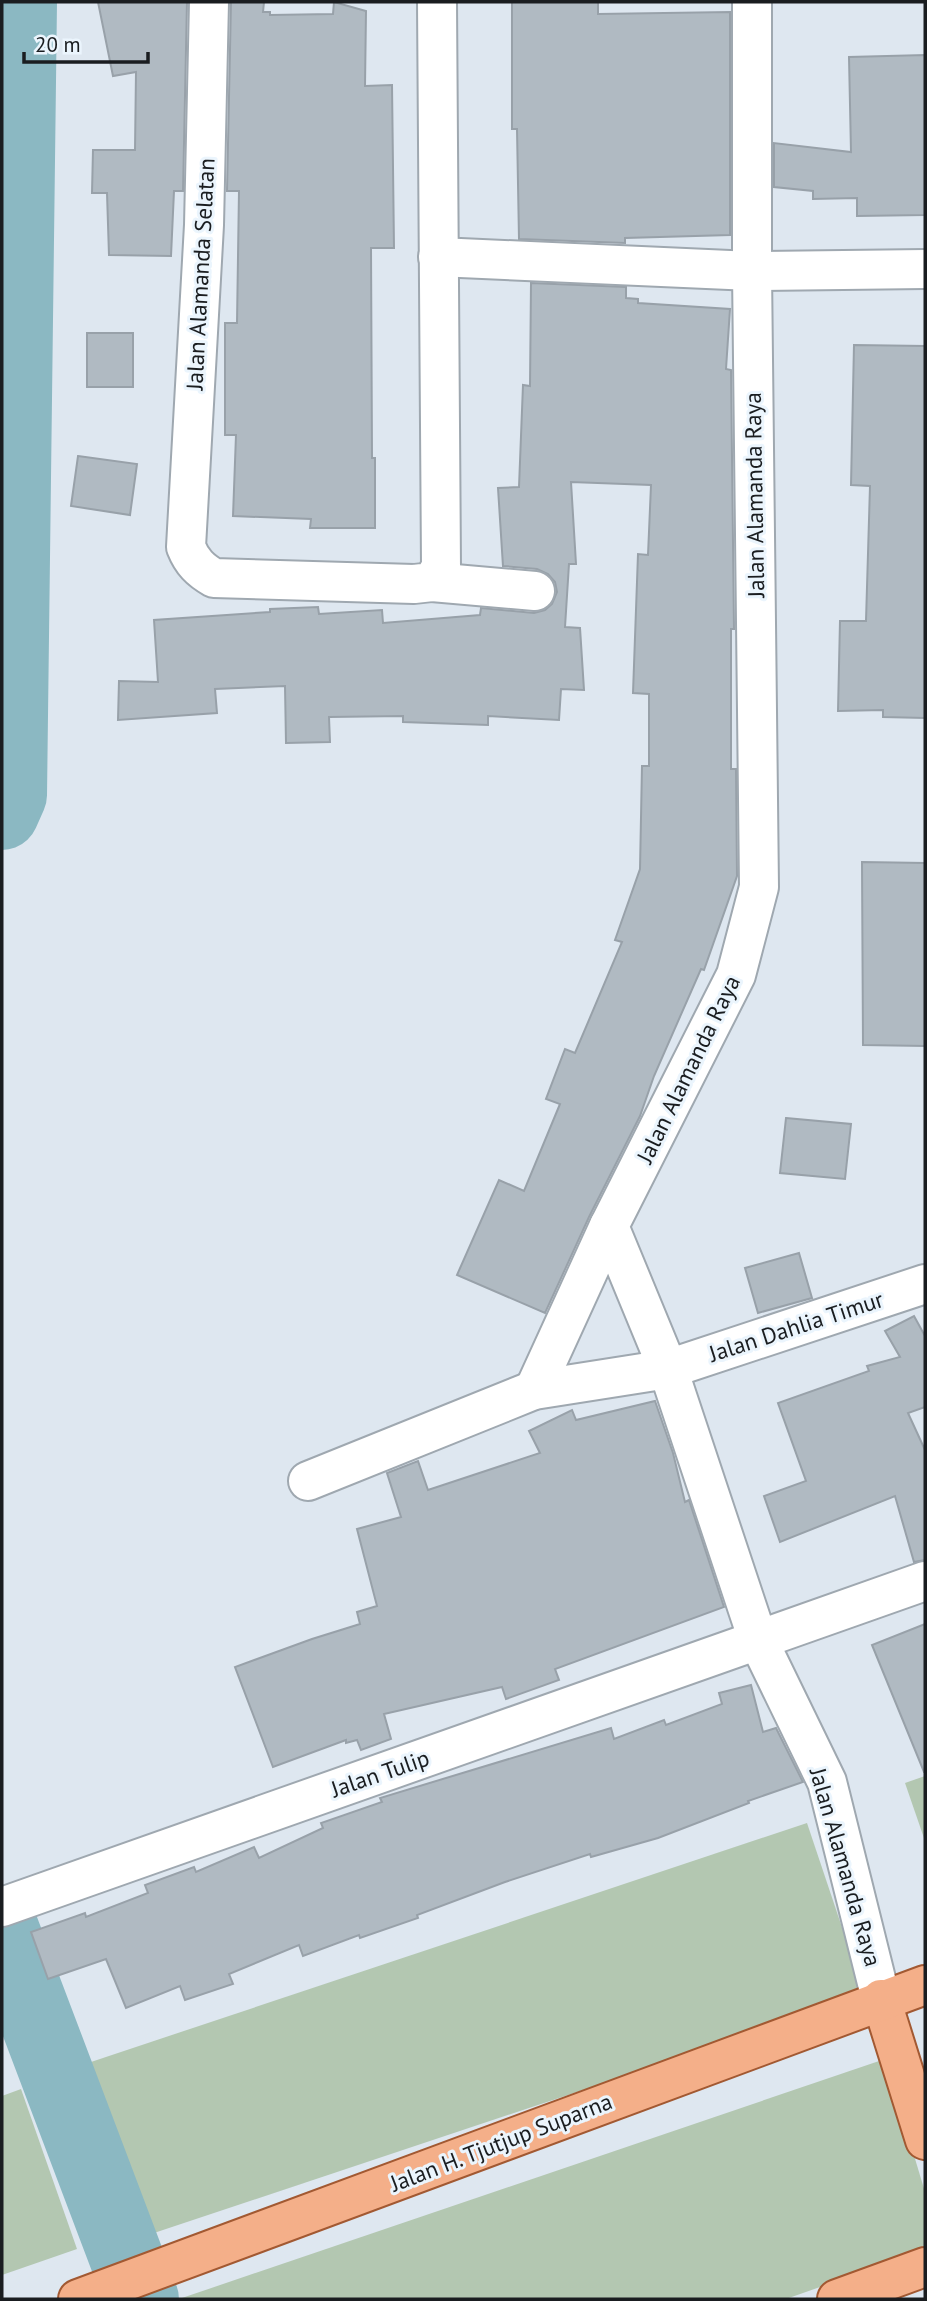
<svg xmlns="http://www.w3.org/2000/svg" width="927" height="2301" font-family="'PT Sans',sans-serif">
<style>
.green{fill:#b3c7b1}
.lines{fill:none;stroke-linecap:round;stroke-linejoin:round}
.river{stroke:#8bb8c2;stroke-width:74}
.building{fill:#b0bac2;stroke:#98a1a9;stroke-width:2}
.minor-casing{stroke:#9fa8b0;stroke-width:42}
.major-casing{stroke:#a25932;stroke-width:42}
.minor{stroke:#fff;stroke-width:38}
.major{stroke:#f4af89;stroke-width:38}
.labels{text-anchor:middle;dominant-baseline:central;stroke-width:6;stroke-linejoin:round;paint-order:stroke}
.street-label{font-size:23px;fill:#1a1d20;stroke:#ebf5fd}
</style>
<rect width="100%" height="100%" fill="#dee7f0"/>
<!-- green -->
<g class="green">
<path d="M925,1776V1841L905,1783Z"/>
<path d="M807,1823L865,1996L145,2236L85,2064Z"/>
<path d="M885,2059L925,2192V2250L786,2299H179Z"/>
<path d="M21,2089L77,2249L2,2275V2096Z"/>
</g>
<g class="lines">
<!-- river -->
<g class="river">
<path d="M2,813L10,795L20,2"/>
<path d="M2,1929L142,2299"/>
</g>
</g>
<!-- building -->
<g class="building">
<path d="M98,2H187L183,191H174L171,256L109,255L107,193H92L93,150H135L136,72L113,76Z"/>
<path d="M231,2H264L263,12H270V15L333,14L334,2L366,11L365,86L392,85L394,248H371L372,458H375V528H310L311,519L233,516L236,435H225V323H237L239,191H227Z"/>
<path d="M512,2H598V14L730,12V235L625,238V243L519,239L517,129H512Z"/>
<path d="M925,55V215L857,216V198L813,199V191L774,187V143L851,152L849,57Z"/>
<path d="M531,283L626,287V298L638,299V303L730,309L726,369L731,370L734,629H731V769H736L737,876L704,970L701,969L654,1076L640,1116L589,1217L545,1313L457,1275L499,1180L524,1191L560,1104L546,1099L565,1049L575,1053L622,942L615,940L640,869L642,766H649V694L633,693L638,554L648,555L651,485L571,482L576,564H569L565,627L580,628L584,690L561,689L559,720L488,716V725L403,722V716L329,717L330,742L286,743L285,686L215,689L217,713L118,720L119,681L158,682L154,620L270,612V609L318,607L319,614L382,610L383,623L480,615L481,608L534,613L545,610L552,604L557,592L555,582L548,574L537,569L503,566L498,488L519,487L523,385L530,386Z"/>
<rect x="87" y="333" width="46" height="54"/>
<path d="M854,345L925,346V718L883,717V710L838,711L840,621H866L870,486L851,485Z"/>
<path d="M78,456L137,464L130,515L71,506Z"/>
<path d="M862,862L925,863V1046L863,1045Z"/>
<path d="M786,1118L851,1124L845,1179L780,1173Z"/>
<path d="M799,1253L812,1298L758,1313L745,1268Z"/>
<path d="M914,1316L925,1336V1407L908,1413L925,1450V1560L914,1562L895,1496L780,1542L764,1496L806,1481L778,1403L869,1371L867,1366L900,1357L885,1331Z"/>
<path d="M655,1401L673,1453L685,1502L689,1500L724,1607L555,1669L559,1680L506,1699L502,1687L384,1714L391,1739L361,1750L357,1740L346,1743V1740L273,1767L235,1667L312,1639L360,1624L357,1612L377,1606L357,1529L401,1517L387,1473L418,1461L428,1490L540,1453L529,1431L572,1410L576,1420Z"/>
<path d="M925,1624V1772H924L872,1645Z"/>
<path d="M751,1685L763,1732L776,1728L803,1782L748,1801L749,1803L658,1838L591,1857L590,1854L505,1882L417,1915L418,1918L360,1938L359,1935L303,1956L299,1945L229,1974L233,1984L185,2000L180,1986L126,2008L106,1959L48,1979L31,1932L85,1913L86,1917L148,1893L145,1885L194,1867L196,1872L254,1847L259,1858L323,1828L321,1823L382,1802L380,1798L611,1728L614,1739L664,1720L666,1725L722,1704L719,1693Z"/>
</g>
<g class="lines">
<defs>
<g id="minor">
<path d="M209,2L204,225L186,547C192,562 200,570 214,578L414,584L432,582L441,567L437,2"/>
<path d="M752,2V271L759,887L736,975L609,1226L668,1369L758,1640L827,1782L881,1999"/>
<path d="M438,257L752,271L925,269"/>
<path d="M432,582L535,591"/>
<path d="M534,1390L609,1226"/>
<path d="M308,1481L534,1390L668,1369L925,1284"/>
<path d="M2,1907L925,1581"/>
</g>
<g id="major">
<path d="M881,1999L925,2140"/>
<path d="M78,2299L925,1985"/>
<path d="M837,2299L925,2267"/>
</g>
</defs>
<!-- minor casing -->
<use href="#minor" class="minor-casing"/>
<!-- major casing -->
<use href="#major" class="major-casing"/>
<!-- minor -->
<use href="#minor" class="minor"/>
<!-- major -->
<use href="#major" class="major"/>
</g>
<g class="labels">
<!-- street labels -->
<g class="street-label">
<text transform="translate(200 274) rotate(-87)">Jalan Alamanda Selatan</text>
<text transform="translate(754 495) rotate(-91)">Jalan Alamanda Raya</text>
<text transform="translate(688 1069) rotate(-64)">Jalan Alamanda Raya</text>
<text transform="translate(796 1326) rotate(-18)">Jalan Dahlia Timur</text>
<text transform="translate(380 1773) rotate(-19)">Jalan Tulip</text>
<text transform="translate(846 1867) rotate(74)">Jalan Alamanda Raya</text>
<text transform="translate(501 2142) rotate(-21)">Jalan H. Tjutjup Suparna</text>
</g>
</g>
<!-- border -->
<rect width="927" height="2301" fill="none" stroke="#1a1d20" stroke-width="7"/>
<!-- scale -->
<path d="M24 52v10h124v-10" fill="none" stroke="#1a1d20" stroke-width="3.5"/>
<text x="35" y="52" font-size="21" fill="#1a1d20" stroke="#ebf5fd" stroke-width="5" paint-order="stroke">20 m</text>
</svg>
